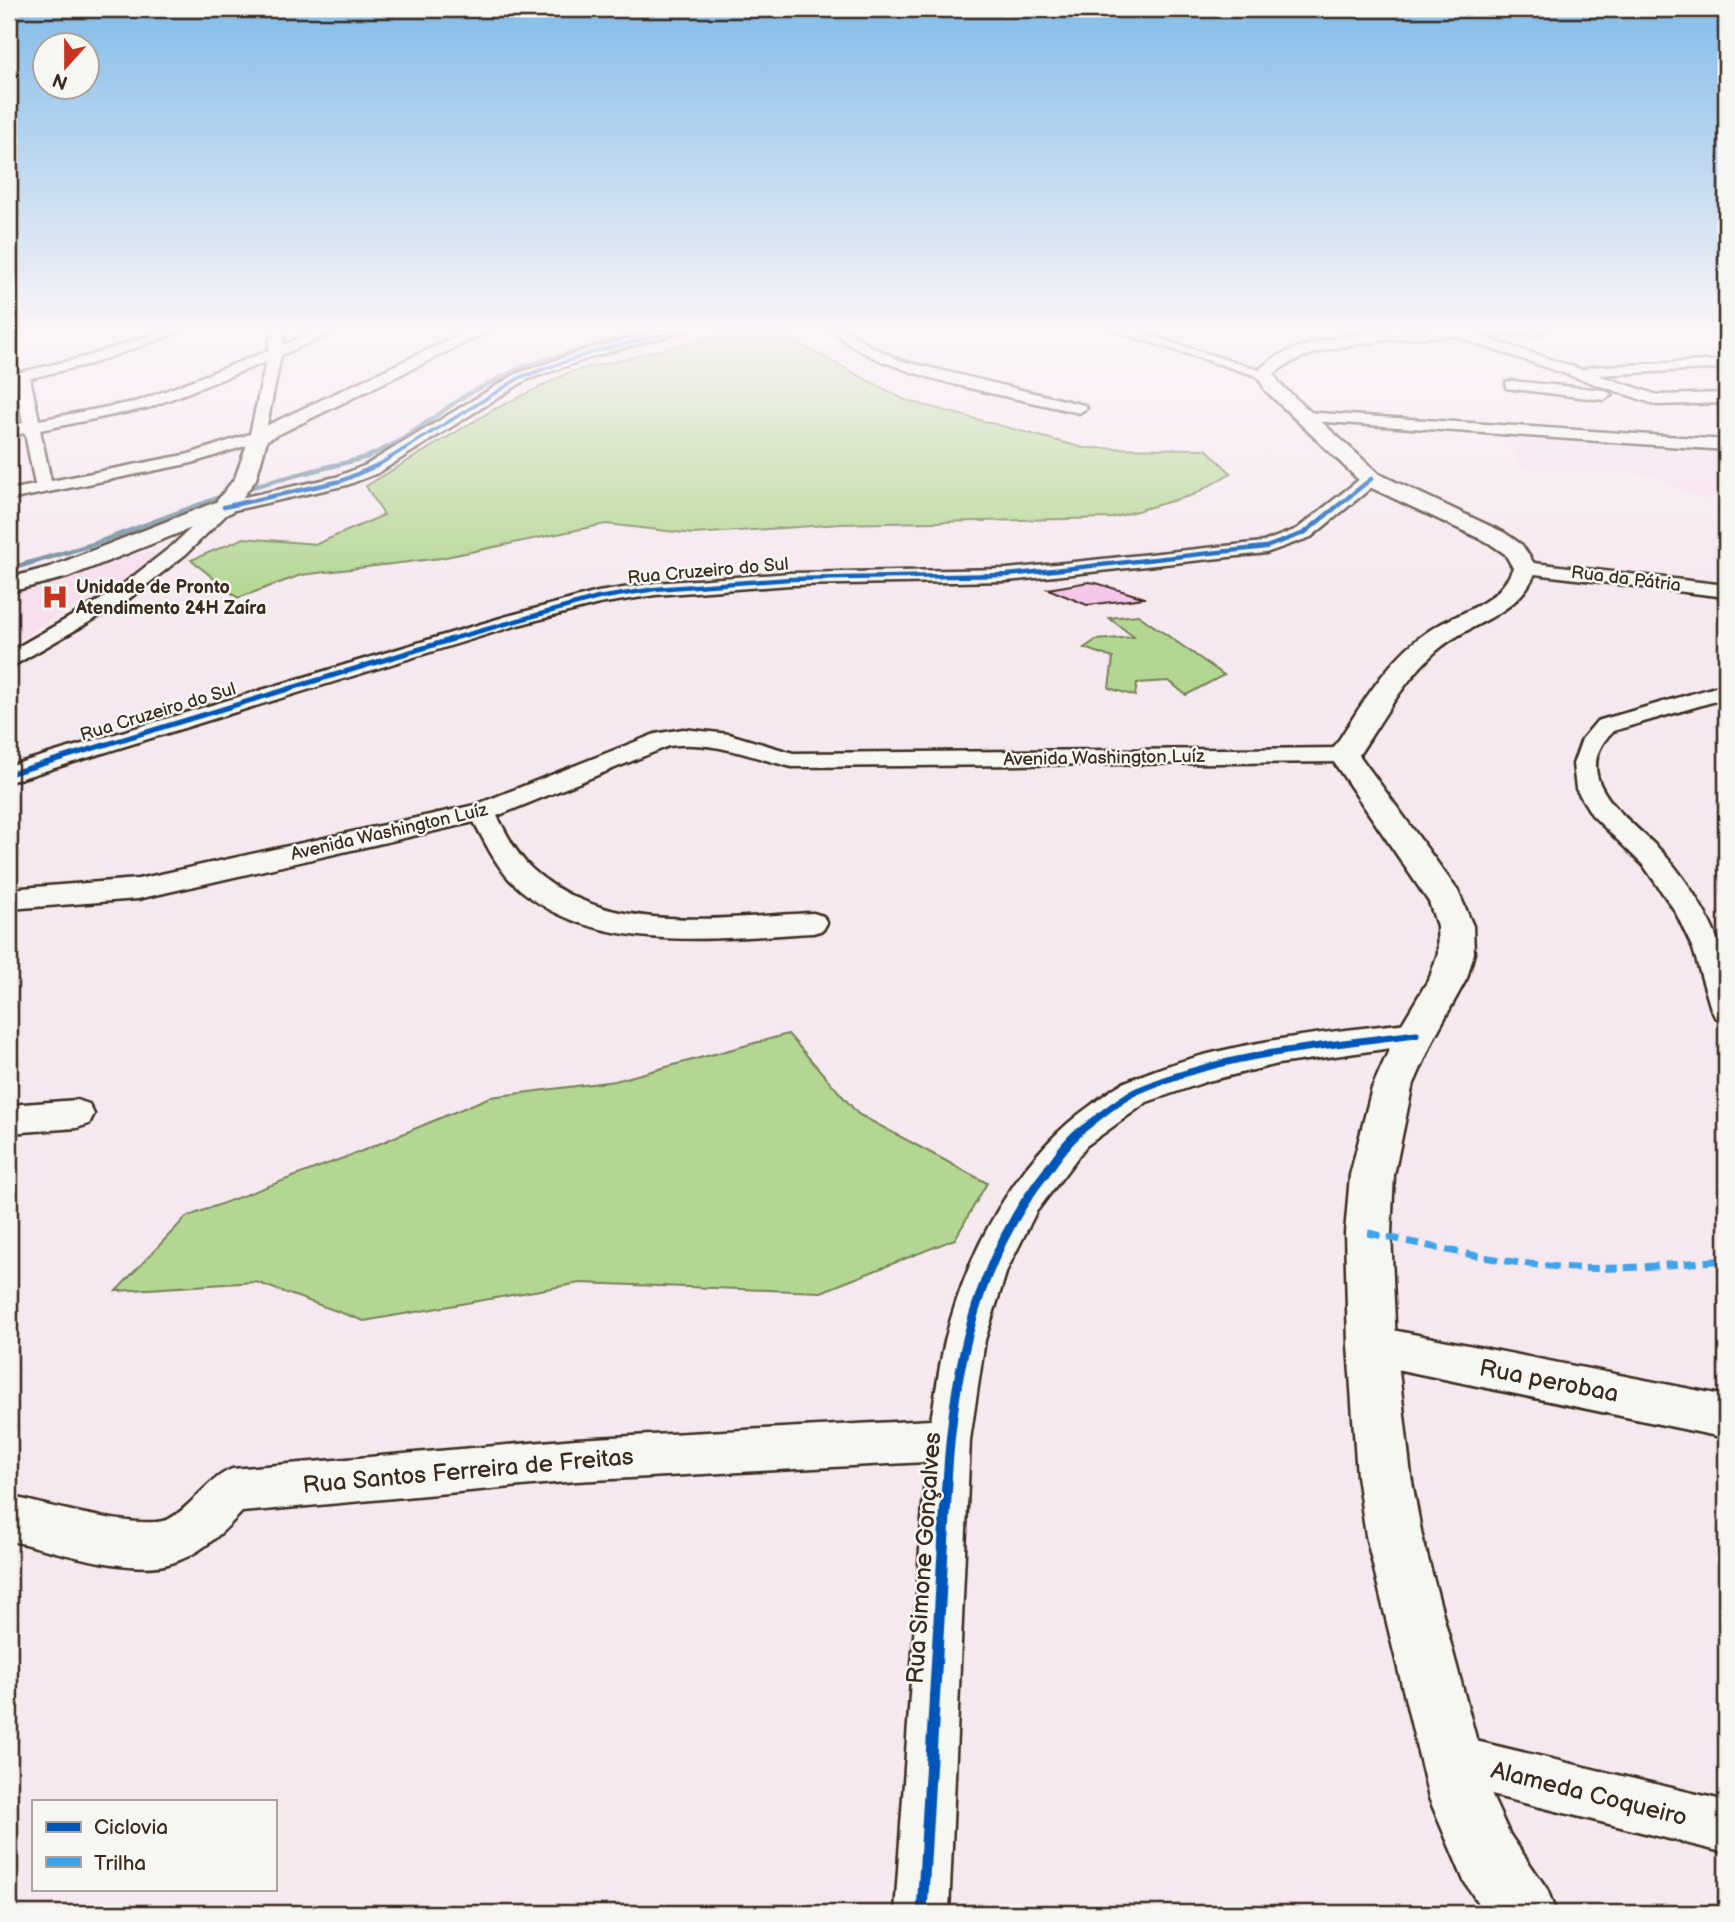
<svg xmlns="http://www.w3.org/2000/svg" width="1735" height="1922" font-family="'Balsamiq Sans',sans-serif">
<style>
.built{fill:#f6deed}
.green{fill:#b3d792;stroke:#778058;stroke-width:2}
.lines{fill:none;stroke-linecap:round;stroke-linejoin:round}
.stream-far1{stroke:#6b8899;stroke-width:4.5}
.stream{stroke:#6b8899;stroke-width:5}
.building{fill:#f5c6e9;stroke:#3b2a1e;stroke-width:2}
.minor-casing{stroke:#3b2a1e;stroke-width:5}
.major-casing{stroke:#3b2a1e;stroke-width:5}
.minor{fill:#f6f6f2;fill-rule:evenodd}
.major{fill:#f6f6f2;fill-rule:evenodd}
.quiet{stroke:#3fa3ea;stroke-width:7;stroke-dasharray:13 7;stroke-linecap:butt}
.cycleway-far5-casing{stroke:#f6f6f2;stroke-width:6}
.cycleway-far4-casing{stroke:#f6f6f2;stroke-width:7}
.cycleway-far3-casing{stroke:#f6f6f2;stroke-width:9}
.cycleway-far2-casing{stroke:#f6f6f2;stroke-width:11}
.cycleway-far1-casing{stroke:#f6f6f2;stroke-width:13}
.cycleway-casing{stroke:#f6f6f2;stroke-width:16}
.cycleway-far5{stroke:#0057b8;stroke-width:3.5}
.cycleway-far4{stroke:#0057b8;stroke-width:4.5}
.cycleway-far3{stroke:#0057b8;stroke-width:5}
.cycleway-far2{stroke:#0057b8;stroke-width:7}
.cycleway-far1{stroke:#0057b8;stroke-width:9}
.cycleway{stroke:#0057b8;stroke-width:11}
.labels{text-anchor:middle;dominant-baseline:central;stroke-width:5;stroke-linejoin:round;paint-order:stroke}
.far-street-label{font-size:18px;fill:#3b2a1e;stroke:#f6f6f2}
.far-poi-label{font-size:18px;font-weight:bold;fill:#3b2a1e;stroke:#f6f6f2;text-anchor:start}
.near-street-label{font-size:24px;fill:#3b2a1e;stroke:#f6f6f2}
</style>
<rect width="100%" height="100%" fill="#f6e8ef"/>
<filter id="ink" filterUnits="userSpaceOnUse"><feTurbulence type="fractalNoise" baseFrequency=".0143" numOctaves="2"/><feDisplacementMap in="SourceGraphic" scale="14" xChannelSelector="R" yChannelSelector="G"/><feConvolveMatrix kernelMatrix="1 2 1 2 8 2 1 2 1" color-interpolation-filters="sRGB"/></filter>
<g filter="url(#ink)">
<!-- built -->
<g class="built">
<path d="M1504,433L1726,449V502L1695,497L1648,474L1522,468Z"/>
<path d="M131,553L165,554L149,569L88,604L56,615L9,647V589L62,579Z"/>
</g>
<!-- green -->
<g class="green">
<path d="M747,329H771L905,400L1084,448L1206,449L1231,473L1193,495L1112,518L841,524L693,534L606,524L441,558L301,575L238,598L191,560L244,538L317,544L384,515L366,486L493,410L570,372Z"/>
<path d="M1138,615L1224,675L1186,695L1169,681L1137,683L1135,696L1109,688L1113,658L1084,648L1096,640L1134,637L1109,618Z"/>
<path d="M788,1034L858,1114L987,1183L955,1239L821,1292L580,1283L364,1321L256,1282L116,1291L186,1217L362,1151L490,1097L615,1081Z"/>
</g>
<g class="lines">
<!-- stream-far1 -->
<path class="stream-far1" d="M329,467L367,457L400,441L466,395L524,366L655,329"/>
<!-- stream -->
<g class="stream">
<path d="M243,489L335,465"/>
<path d="M9,569L91,545L231,493"/>
</g>
</g>
<!-- building -->
<path class="building" d="M1089,582L1096,583L1145,598L1087,605L1048,589Z"/>
<g class="lines">
<defs>
<g id="minor">
<path d="M168,329H187L94,363L30,378L39,420L139,401L268,351L272,329H286L283,345L324,329H342L281,355L264,440L192,463L9,500V490L35,485L25,433L9,436V426L23,423L16,382L9,383V375L85,357ZM266,362L250,434L189,454L51,481L40,430L148,408Z"/>
<path d="M669,329H691L598,355L526,380L378,473L347,485L230,511L186,554L126,601L9,668V652L112,593L172,546L218,503L336,477L366,465L516,374L588,349Z"/>
<path d="M831,329H846L870,346L902,361L1084,405L1087,408L1079,413C1016,397 872,375 831,329Z"/>
<path d="M1109,329H1129L1272,374L1265,378L1260,377Z"/>
<path d="M1444,329H1459L1583,370L1590,367L1726,360V368L1598,375L1658,395L1726,393V403L1657,405L1445,333Z"/>
<path d="M1511,381L1604,390L1612,395L1604,400L1506,388V382Z"/>
<path d="M1304,412L1726,440V450L1298,420L1296,417Z"/>
<path d="M1371,474L1377,475L1380,479L1377,483L1311,537L1266,553L1007,581L790,585L655,595L599,604L518,625L9,782V766L504,617L598,592L655,583L790,573L1007,569L1263,542L1297,529L1365,475Z"/>
<path d="M1525,562L1726,585V597L1518,572L1515,568L1518,564Z"/>
<path d="M1726,684V698L1613,731C1564,779 1633,821 1662,852C1679,870 1693,891 1705,913C1727,954 1728,976 1726,1021L1715,1017L1711,1009L1693,949L1675,911L1644,866L1592,815L1576,789L1573,764L1582,739L1597,721Z"/>
<path d="M683,729L729,734L793,753L1344,748L1353,750L1356,755L1353,760L1344,762L792,767C750,757 713,740 669,746L497,816C507,834 516,854 532,869C607,937 720,917 813,913L823,916L827,923L823,930L813,933C715,938 588,957 511,881C495,864 485,842 474,822L138,899L9,909V889L138,879L475,805L655,734Z"/>
<path d="M1416,1022L1427,1025L1432,1034L1427,1043L1278,1064L1208,1081L1147,1102L1086,1146L1036,1212L1007,1270L985,1340L970,1440L949,1913H895L926,1462L576,1481L242,1512C221,1534 199,1556 168,1564C131,1575 48,1550 9,1540V1496C40,1503 142,1532 169,1519C193,1506 206,1480 232,1469L576,1439L931,1420C936,1394 939,1367 945,1341C966,1254 1016,1158 1090,1106C1101,1098 1113,1087 1125,1082C1216,1042 1319,1033 1416,1022Z"/>
<path d="M77,1100L89,1104L94,1114L89,1124L77,1128L9,1133V1105Z"/>
<path d="M1372,1326L1726,1396V1438L1372,1364L1358,1359L1352,1345L1358,1331Z"/>
<path d="M1451,1735L1726,1801V1853L1451,1785L1433,1778L1426,1760L1433,1742Z"/>
</g>
<g id="major">
<path d="M472,329H493L267,440L256,479L232,512L68,577L9,592V578L50,567L216,502L235,478L251,433Z"/>
<path d="M1395,329H1547L1539,334C1479,336 1317,332 1274,374L1280,384L1379,474L1505,533L1522,545L1537,568C1520,618 1467,621 1432,655C1402,684 1382,720 1359,755L1458,891L1473,926L1474,953L1467,978L1435,1036L1412,1088L1394,1175L1391,1233L1396,1345L1411,1476L1422,1536L1491,1794L1510,1835L1547,1889L1556,1913H1484L1464,1881L1429,1798L1366,1536L1357,1476L1348,1345L1345,1233L1350,1175L1372,1088L1396,1034L1430,977L1438,953L1437,926L1429,902L1329,755C1358,712 1385,659 1430,630C1460,611 1499,605 1513,568L1505,554L1489,543L1363,484L1266,391L1256,374C1278,342 1357,334 1395,329Z"/>
</g>
</defs>
<!-- minor casing -->
<use href="#minor" class="minor-casing"/>
<!-- major casing -->
<use href="#major" class="major-casing"/>
<!-- minor -->
<use href="#minor" class="minor"/>
<!-- major -->
<use href="#major" class="major"/>
<!-- quiet -->
<path class="quiet" d="M1368,1233C1436,1247 1505,1265 1575,1268C1626,1270 1676,1264 1726,1260"/>
<defs>
<path id="cycleway-far5" d="M375,467L521,377L593,352L684,329"/>
<g id="cycleway-far4">
<path d="M224,507L341,481L378,465"/>
<path d="M448,640L598,598L655,589L790,579L1007,575L1266,547L1304,533L1371,479"/>
</g>
<path id="cycleway-far3" d="M9,774L453,639"/>
<path id="cycleway-far2" d="M1075,1135C1095,1121 1115,1101 1137,1091C1224,1053 1323,1046 1416,1034"/>
<path id="cycleway-far1" d="M947,1483C953,1371 976,1260 1047,1171C1056,1158 1066,1143 1078,1133"/>
<path id="cycleway" d="M922,1913L947,1482"/>
</defs>
<!-- cycleway-far5 casing -->
<use href="#cycleway-far5" class="cycleway-far5-casing"/>
<!-- cycleway-far4 casing -->
<use href="#cycleway-far4" class="cycleway-far4-casing"/>
<!-- cycleway-far3 casing -->
<use href="#cycleway-far3" class="cycleway-far3-casing"/>
<!-- cycleway-far2 casing -->
<use href="#cycleway-far2" class="cycleway-far2-casing"/>
<!-- cycleway-far1 casing -->
<use href="#cycleway-far1" class="cycleway-far1-casing"/>
<!-- cycleway casing -->
<use href="#cycleway" class="cycleway-casing"/>
<!-- cycleway-far5 -->
<use href="#cycleway-far5" class="cycleway-far5"/>
<!-- cycleway-far4 -->
<use href="#cycleway-far4" class="cycleway-far4"/>
<!-- cycleway-far3 -->
<use href="#cycleway-far3" class="cycleway-far3"/>
<!-- cycleway-far2 -->
<use href="#cycleway-far2" class="cycleway-far2"/>
<!-- cycleway-far1 -->
<use href="#cycleway-far1" class="cycleway-far1"/>
<!-- cycleway -->
<use href="#cycleway" class="cycleway"/>
</g>
</g>
<!-- sky -->
<linearGradient id="sky" x2="0" y2="1"><stop stop-color="#83bce9"/><stop offset="0.55" stop-color="#fbf5f8"/><stop offset="1" stop-color="#fbf5f8" stop-opacity="0"/></linearGradient>
<rect width="1735" height="598" fill="url(#sky)"/>
<!-- icons -->
<defs>
<symbol id="hospital-bare" viewBox="-9 -9 18 18"><path d="M-5-5h3v3.5h4V-5h3V5h-3V1.5h-4V5h-3Z" fill="#c8321e" stroke="#f6f6f2" stroke-width="2.5" paint-order="stroke"/></symbol>
</defs>
<g fill-rule="evenodd">
<use href="#hospital-bare" x="36" y="578" width="38" height="38"/>
</g>
<g class="labels">
<!-- far-street labels -->
<g class="far-street-label">
<text transform="translate(708 571) rotate(-5)">Rua Cruzeiro do Sul</text>
<text transform="translate(1626 579) rotate(7)">Rua da Pátria</text>
<text transform="translate(158 712) rotate(-17)">Rua Cruzeiro do Sul</text>
<text transform="translate(1104 758) rotate(-1)">Avenida Washington Luíz</text>
<text transform="translate(389 832) rotate(-13)">Avenida Washington Luíz</text>
</g>
<!-- far-poi labels -->
<g class="far-poi-label">
<text x="76" y="587">Unidade de Pronto<tspan x="76" dy="21">Atendimento 24H Zaíra</tspan></text>
</g>
<!-- near-street labels -->
<g class="near-street-label">
<text transform="translate(1549 1381) rotate(11)">Rua perobaa</text>
<text transform="translate(468 1471) rotate(-5)">Rua Santos Ferreira de Freitas</text>
<text transform="translate(924 1558) rotate(-86)">Rua Simone Gonçalves</text>
<text transform="translate(1589 1794) rotate(14)">Alameda Coqueiro</text>
</g>
</g>
<!-- margin -->
<rect width="1735" height="1922" fill="none" stroke="#f6f6f2" stroke-width="35"/>
<rect x="18" y="18" width="1700" height="1887" fill="none" stroke="#3b2a1e" stroke-width="2.5" filter="url(#ink)"/>
<!-- legend -->
<rect x="32" y="1800" width="245" height="91" fill="#f6f6f2" stroke="#aba49d" stroke-width="2"/>
<rect x="46" y="1822" width="35" height="10" fill="#0057b8" stroke="#aba49d" stroke-width="2"/>
<text x="94" y="1834" font-size="21" fill="#3b2a1e">Ciclovia</text>
<rect x="46" y="1857" width="35" height="10" fill="#3fa3ea" stroke="#aba49d" stroke-width="2"/>
<text x="94" y="1870" font-size="21" fill="#3b2a1e">Trilha</text>
<!-- north arrow -->
<g transform="translate(66 66) rotate(201)"><circle r="33" fill="#f6f6f2" stroke="#aba49d" stroke-width="2"/>
<path d="M0-5L12 26L0 18L-12 26Z" fill="#c8321e"/>
<text y="-10" font-size="19" font-weight="bold" text-anchor="middle" fill="#3b2a1e">N</text>
</g>
</svg>
